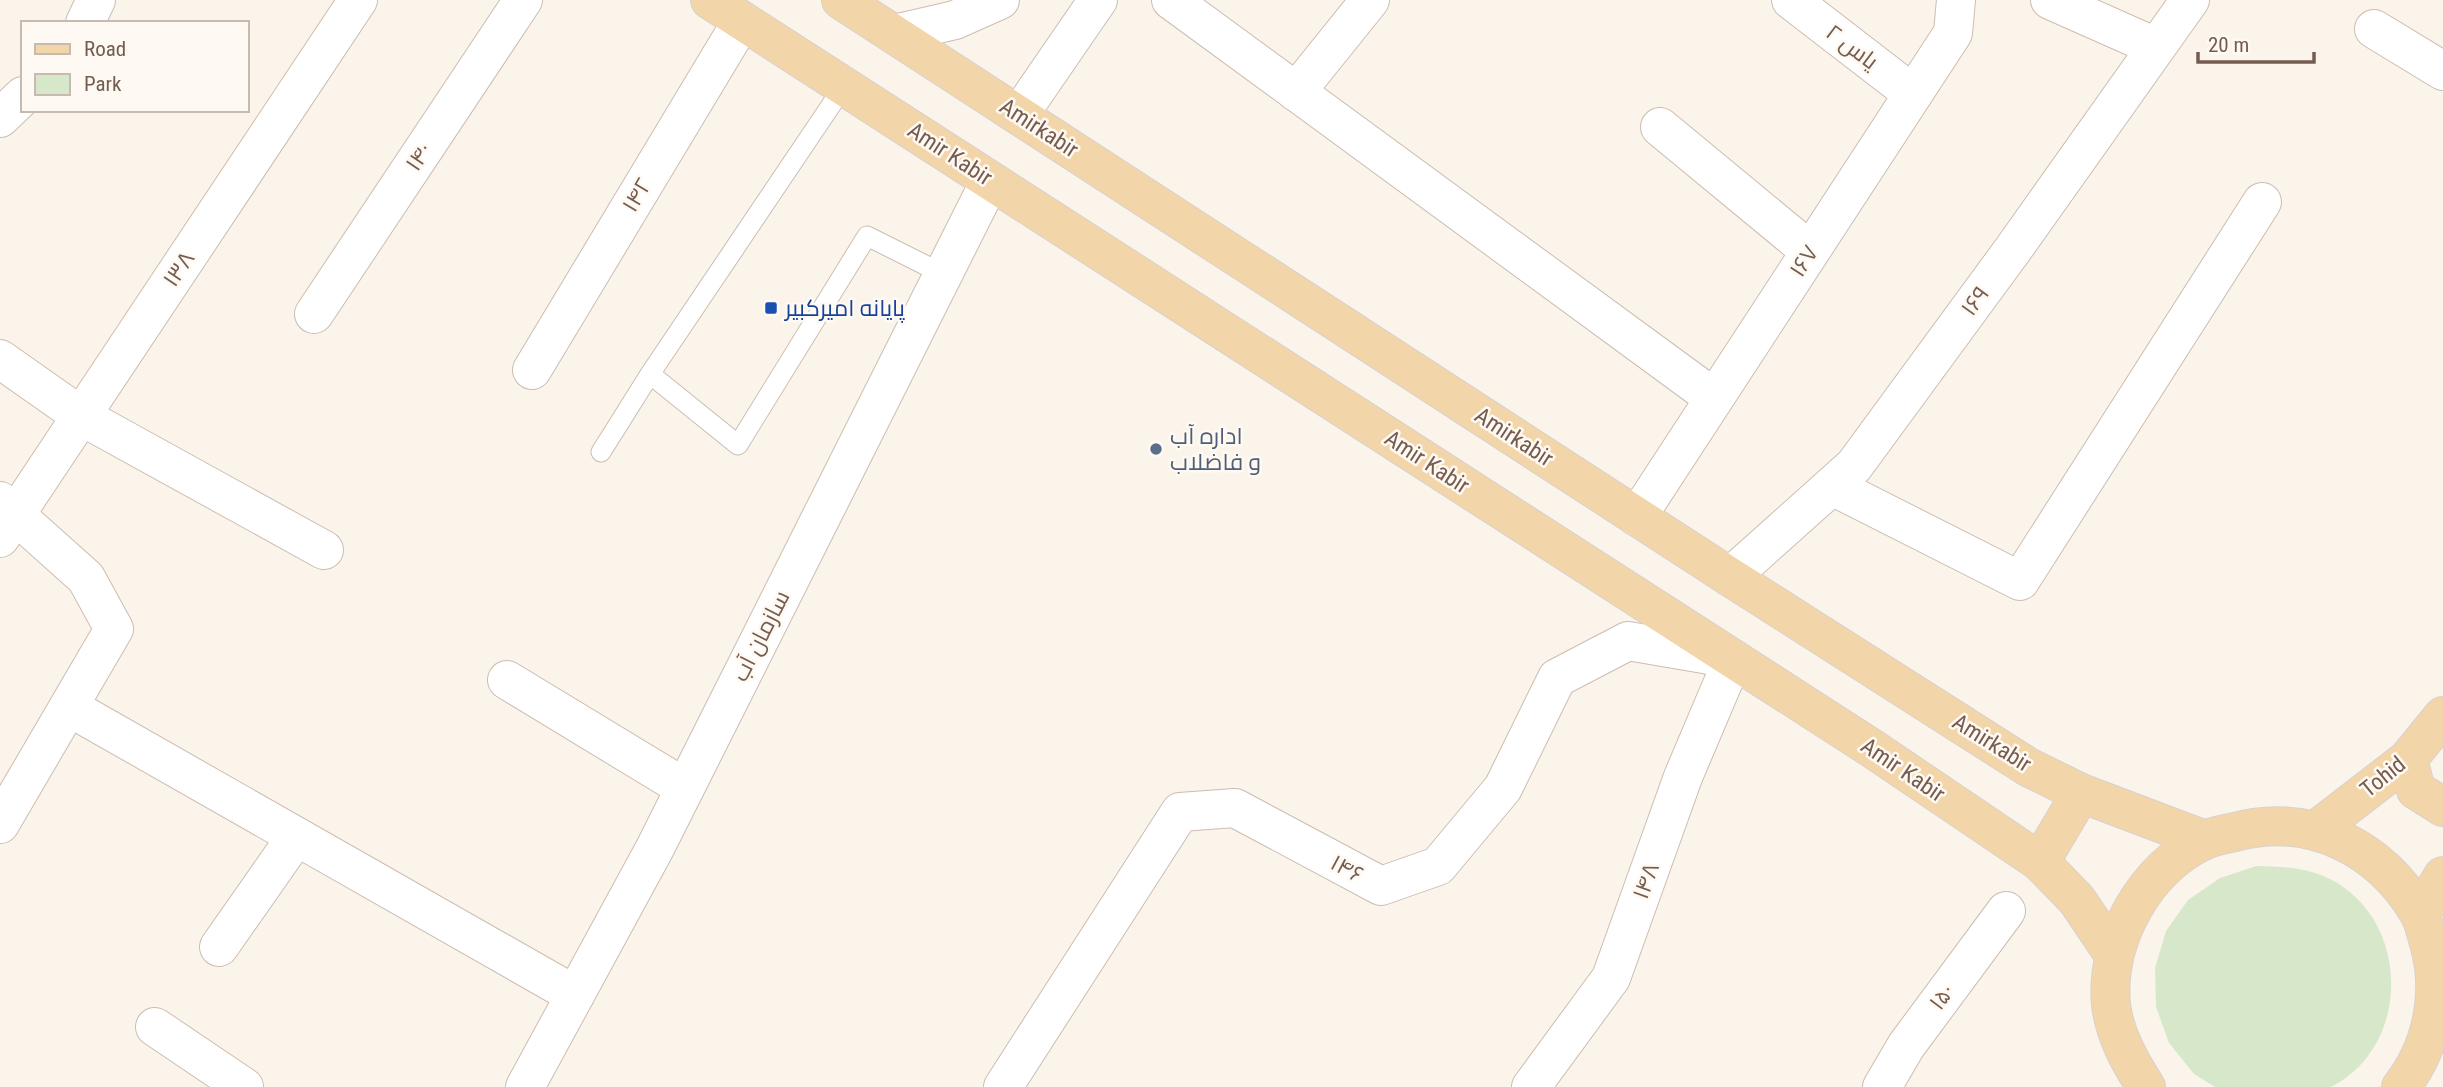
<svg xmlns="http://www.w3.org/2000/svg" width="2443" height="1087" font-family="'Roboto Condensed',Cairo,sans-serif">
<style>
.green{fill:#d7e8ca}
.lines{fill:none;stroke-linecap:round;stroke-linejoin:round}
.service-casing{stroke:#cdbcb1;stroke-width:21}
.minor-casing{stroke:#cdbcb1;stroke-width:40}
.tertiary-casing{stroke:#cdbcb1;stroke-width:40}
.primary-casing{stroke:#d8d1ce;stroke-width:40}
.service{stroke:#fff;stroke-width:19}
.minor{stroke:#fff;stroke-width:38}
.tertiary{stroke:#fff;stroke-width:38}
.primary{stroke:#f3d5aa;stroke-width:38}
.transit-dot{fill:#1a4fb4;stroke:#fef9f2;stroke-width:2.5}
.service-dot{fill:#5c6f8a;stroke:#fef9f2;stroke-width:2.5}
.labels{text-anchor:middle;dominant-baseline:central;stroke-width:5;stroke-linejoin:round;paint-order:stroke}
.street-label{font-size:23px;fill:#755c50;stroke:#fef9f2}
.transit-label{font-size:23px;fill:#164399;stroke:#fef9f2;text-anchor:start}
.service-label{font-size:23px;fill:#4e5e75;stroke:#fef9f2;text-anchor:start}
</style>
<rect width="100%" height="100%" fill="#fbf4eb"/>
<!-- green -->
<path class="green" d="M2256,866C2282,867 2306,867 2330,879C2411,920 2412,1046 2331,1087H2215L2194,1074L2169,1043L2156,1007L2155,968L2166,931L2188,900L2220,878Z"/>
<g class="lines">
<defs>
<g id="service">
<path d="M650,374L738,445L867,236L943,274"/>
<path d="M601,452L650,374L844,86"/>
</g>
<g id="minor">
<path d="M1171,0L1714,398"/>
<path d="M1791,0L1913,94"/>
<path d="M2050,0L2156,47"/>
<path d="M85,23L96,0"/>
<path d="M2374,29L2443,71"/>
<path d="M1296,92L1370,0"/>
<path d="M0,118L23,96"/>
<path d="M1660,127L1810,251"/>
<path d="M314,314L523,0"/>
<path d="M0,359L81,416L324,550"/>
<path d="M532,370L742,21"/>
<path d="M1832,486L2020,581L2262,202"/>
<path d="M0,501L86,578L114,629L0,824"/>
<path d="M1637,517L1953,33L1956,0"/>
<path d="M0,538L358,0"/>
<path d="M1730,577L1854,466L2014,248L2190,0"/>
<path d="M507,680L685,788"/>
<path d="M69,707L575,995"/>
<path d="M219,947L296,837"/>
<path d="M155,1027L244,1087"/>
<path d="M1003,1087L1180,812L1235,808L1381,886L1438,866L1503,788L1557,678L1628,641L1733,659L1683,777L1611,978L1531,1087"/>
<path d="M1882,1087L1906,1046L2006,911"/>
</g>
<g id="tertiary">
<path d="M894,34L955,20L1000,0"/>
<path d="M1019,115L1098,0"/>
<path d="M525,1087L655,848L990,181"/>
</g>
<g id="primary">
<path d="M710,0L1873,749L2040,862L2077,900L2114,955"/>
<path d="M841,0L1730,577L2028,767L2081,793L2205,840"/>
<path d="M2408,759L2416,790L2443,807"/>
<path d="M2316,830L2408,759L2443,716"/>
<path d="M2040,862L2081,793"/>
<path d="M2420,915L2443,876"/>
<path d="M2146,1087C2130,1062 2115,1036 2111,1005C2105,939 2145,868 2205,840C2214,836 2226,834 2235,832C2310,812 2380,847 2419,913C2424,922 2426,933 2429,943C2443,992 2433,1046 2401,1087"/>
</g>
</defs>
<!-- service casing -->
<use href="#service" class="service-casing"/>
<!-- minor casing -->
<use href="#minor" class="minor-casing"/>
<!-- tertiary casing -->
<use href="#tertiary" class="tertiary-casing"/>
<!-- primary casing -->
<use href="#primary" class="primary-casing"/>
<!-- service -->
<use href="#service" class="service"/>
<!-- minor -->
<use href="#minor" class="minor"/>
<!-- tertiary -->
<use href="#tertiary" class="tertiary"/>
<!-- primary -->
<use href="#primary" class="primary"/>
</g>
<!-- markers -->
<rect class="transit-dot" x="764" y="301" width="14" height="14" rx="3.5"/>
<circle class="service-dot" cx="1156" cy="449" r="7"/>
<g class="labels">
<!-- street labels -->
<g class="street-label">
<text transform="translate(1852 47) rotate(37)">یاس ۲</text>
<text transform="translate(1039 128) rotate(33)">Amirkabir</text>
<text transform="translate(950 154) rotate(33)">Amir Kabir</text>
<text transform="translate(419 157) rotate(-56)">۱۴۰</text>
<text transform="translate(637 195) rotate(-59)">۱۴۲</text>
<text transform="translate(1804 261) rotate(-57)">۱۶۷</text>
<text transform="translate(179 269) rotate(-56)">۱۳۸</text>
<text transform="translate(1975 301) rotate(-54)">۱۶۹</text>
<text transform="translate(1514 437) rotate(33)">Amirkabir</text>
<text transform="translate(1427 462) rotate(33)">Amir Kabir</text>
<text transform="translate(761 636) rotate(-63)">سازمان آب</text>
<text transform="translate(1992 743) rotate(32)">Amirkabir</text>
<text transform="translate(1903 770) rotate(34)">Amir Kabir</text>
<text transform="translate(2383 777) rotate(-39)">Tohid</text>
<text transform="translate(1347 869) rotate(28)">۱۴۶</text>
<text transform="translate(1646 881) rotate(-70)">۱۴۸</text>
<text transform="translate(1942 997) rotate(-53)">۱۵۰</text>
</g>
<!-- transit labels -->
<g class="transit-label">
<text x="785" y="308">پایانه امیرکبیر</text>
</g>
<!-- service labels -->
<g class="service-label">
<text x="1170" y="436">اداره آب<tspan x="1170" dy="26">و فاضلاب</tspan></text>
</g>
</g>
<!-- legend -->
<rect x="21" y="21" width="228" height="91" fill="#fef9f2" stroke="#c7bab1" stroke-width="2"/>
<rect x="35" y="44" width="35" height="10" fill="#f3d5aa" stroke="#c7bab1" stroke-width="2"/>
<text x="84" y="56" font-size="21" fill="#755c50">Road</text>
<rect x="35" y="74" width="35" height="21" fill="#d7e8ca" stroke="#c7bab1" stroke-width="2"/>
<text x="84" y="91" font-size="21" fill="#755c50">Park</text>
<!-- scale -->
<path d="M2198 52v10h116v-10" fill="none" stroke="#755c50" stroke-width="3.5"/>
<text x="2208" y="52" font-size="21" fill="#755c50" stroke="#fef9f2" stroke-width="5" paint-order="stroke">20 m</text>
</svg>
